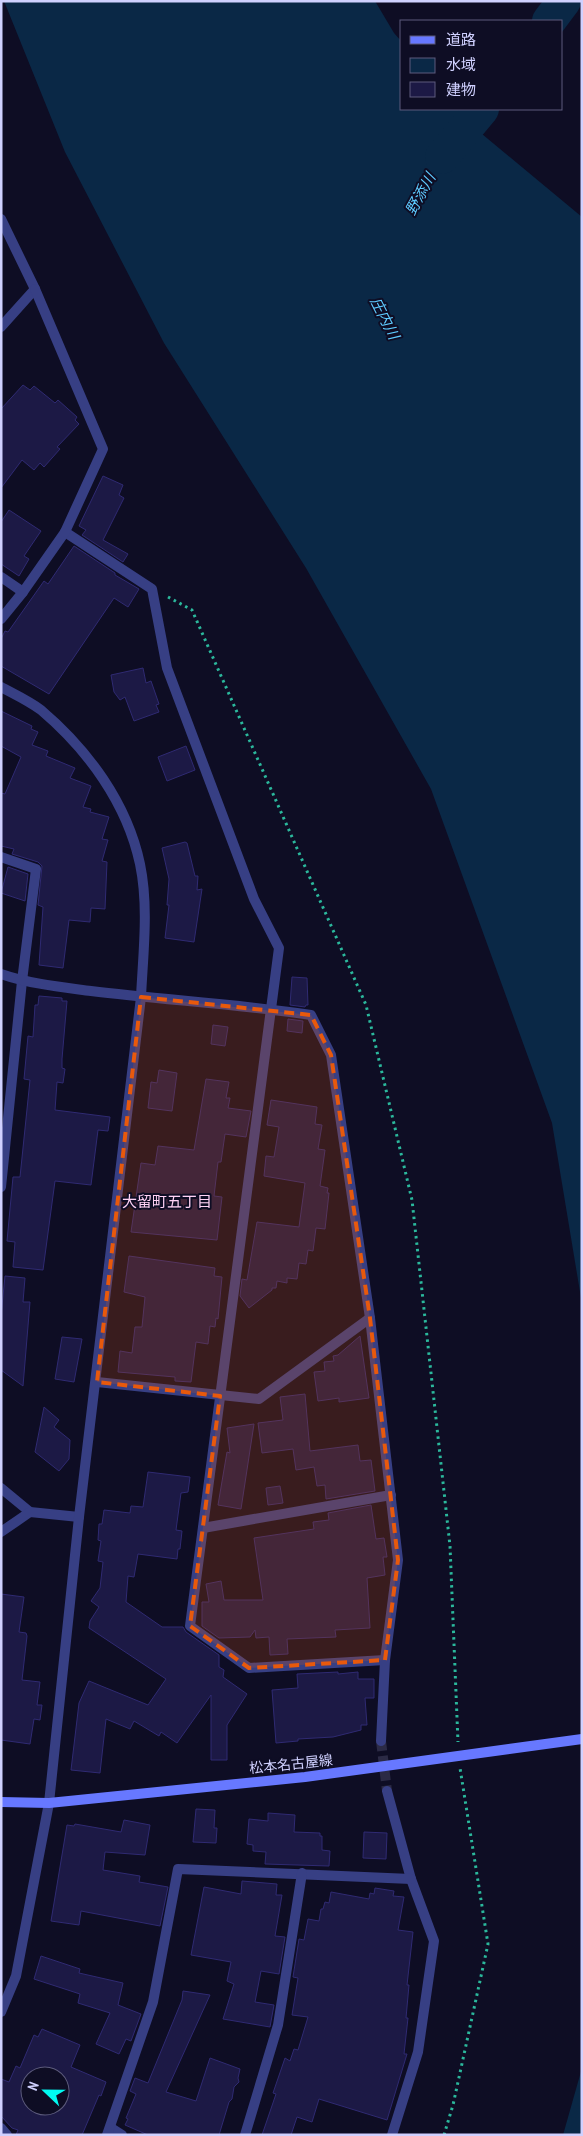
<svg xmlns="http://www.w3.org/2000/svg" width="583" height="2136" font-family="'PT Sans Narrow','Noto Sans JP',sans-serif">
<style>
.water{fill:#0a2846}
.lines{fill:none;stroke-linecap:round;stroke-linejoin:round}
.river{stroke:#0a2846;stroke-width:34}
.building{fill:#1c1945;stroke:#2f2a72;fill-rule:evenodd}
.minor-tunnel{stroke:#2b2a45;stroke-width:10;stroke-dasharray:10 5;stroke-linecap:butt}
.path{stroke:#2bb89c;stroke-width:3;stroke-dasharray:2.5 4;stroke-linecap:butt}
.minor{stroke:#373f84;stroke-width:10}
.tertiary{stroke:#373f84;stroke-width:10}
.secondary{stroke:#6778ff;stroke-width:10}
.marked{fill:#e8590c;fill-opacity:0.2;stroke:#e8590c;stroke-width:4;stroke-dasharray:10 6;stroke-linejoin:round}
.labels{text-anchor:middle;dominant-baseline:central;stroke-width:4;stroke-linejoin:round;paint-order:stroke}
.street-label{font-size:14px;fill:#d0d1ff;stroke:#0e0d24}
.water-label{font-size:15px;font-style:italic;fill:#5ecbff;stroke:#0e0d24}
.neighbourhood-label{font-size:15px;fill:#ffd2f5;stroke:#0e0d24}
</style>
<rect width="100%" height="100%" fill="#0e0d24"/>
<!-- water -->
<g class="water">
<path d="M4,1H375L394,33L402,42V109H459L482,134L582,217V1304L552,1123L431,789L306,568L164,343L65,152Z"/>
<path d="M582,2068V2135H563Z"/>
</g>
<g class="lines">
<!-- river -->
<g class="river">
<path d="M549,21L564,1"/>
<path d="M442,157L482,109"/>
</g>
</g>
<!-- building -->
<g class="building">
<path d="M23,385L30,390L34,386L55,403L58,400L77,417L75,420L79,424L57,447L60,449L44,467L40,463L34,470L22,460L1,488V409Z"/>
<path d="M103,476L123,485L119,495L124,498L103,540L128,554L123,562L82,535L86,530L79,526Z"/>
<path d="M9,510L41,531L24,556L29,559L19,576L1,564V522Z"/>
<path d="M74,546L115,573V575L139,589L128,607L114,598L49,694L1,666V639L5,631L8,632L44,581L48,584Z"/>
<path d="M143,668L146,683L151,681L159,704L156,705L159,712L134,721L125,697L120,700L114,692L111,675Z"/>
<path d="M1,711L32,726L31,729L38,732L32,745L48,751L46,756L75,768L70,778L91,786L83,807L91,809L90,812L109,817L102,839L108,840L102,861L107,862L105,909L91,908L90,922L69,920L63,968L39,965L43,907L38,905L42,866L38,862L12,854L14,849L1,846V793L5,794L21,757L1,746Z"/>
<path d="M186,746L195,770L167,781L158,757Z"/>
<path d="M185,842L187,843L195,876H198L197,890L202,889L194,942L165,938L169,905H167L169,879L162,848Z"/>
<path d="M8,867L28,874L25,901L1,893Z"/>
<path d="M292,977L307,978L308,1005H306L305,1007L290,1005Z"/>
<path d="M39,996L62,998V1001H67L62,1059V1068L65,1069L63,1083L57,1082L55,1110L110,1117L108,1131L98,1130L91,1185L55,1181L43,1270L13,1267L15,1242L7,1241L13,1177H20L30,1080L24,1079L28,1036L33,1037L35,1005H38Z"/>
<path d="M288,1019L303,1021L302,1033L287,1031Z"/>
<path d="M213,1025L228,1027L225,1046L211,1044Z"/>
<path d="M159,1070L177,1073L172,1111L148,1108L151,1082L157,1083Z"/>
<path d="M206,1079L229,1082L226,1098H230L228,1108L251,1111L246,1137L225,1134L221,1162H218L214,1196L222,1197L217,1240L131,1232L141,1163L155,1165L158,1146L194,1150Z"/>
<path d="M271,1100L317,1107L315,1124L322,1125L318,1149L325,1150L320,1186L328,1188L327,1193H329L325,1229L316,1228L313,1251L308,1250L306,1264L299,1263L297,1279L287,1278V1283L277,1281L276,1288H272V1290L249,1308L240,1296L242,1279L247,1280L257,1222L299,1227L305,1183L264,1176L266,1156L274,1157L279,1127L267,1125Z"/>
<path d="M129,1256L215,1268L214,1276L222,1277L218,1319L216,1318L215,1327L210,1326L208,1344L196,1342L191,1382L175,1381V1377L118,1372L120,1351L132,1353L135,1327H142L145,1297L124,1292Z"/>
<path d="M5,1276L25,1278L23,1302H30L23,1386L1,1370V1316Z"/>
<path d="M360,1336L369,1398L339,1402V1398L318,1401L314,1372L325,1371L324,1362L334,1361L333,1356L338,1355Z"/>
<path d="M62,1337L82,1339L74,1382L55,1379Z"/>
<path d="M305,1394L310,1451L358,1445L360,1461L371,1460L375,1491L326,1499L325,1485L317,1486L314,1467L296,1470L293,1449L262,1453L258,1423L283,1420L280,1397Z"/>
<path d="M44,1407L59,1420L54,1427L70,1440L69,1459L59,1471L35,1452Z"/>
<path d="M254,1424L241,1509L218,1505L227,1452L230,1453L227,1428Z"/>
<path d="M148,1472L190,1477L188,1492L181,1493L176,1530L182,1531L180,1549H178L177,1559L138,1554L134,1577L128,1576L126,1602L162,1627H183L186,1632L219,1655V1667L224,1670L223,1677L247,1694L227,1725V1760H211V1695L177,1743L161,1732L159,1736L134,1721L130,1729L106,1719L100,1773L71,1770L79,1703L89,1681L148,1705L166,1679L89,1628L90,1621L99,1607L91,1601L100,1588L103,1562L98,1561L101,1541L98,1540L99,1524H102L104,1510L130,1513L131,1506L143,1507Z"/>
<path d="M280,1486L283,1503L268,1505L266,1488Z"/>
<path d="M371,1505L376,1539L384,1538L387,1557H383L385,1575L367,1578L370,1628L335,1630L336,1637L287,1639L288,1654L270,1655L269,1637L256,1638L255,1630L250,1637L219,1638L202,1626V1602H209L206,1584L221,1581L224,1600H263L254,1538L314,1529L313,1522L329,1520L328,1513Z"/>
<path d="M1,1594L24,1597L19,1632L26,1633L27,1636L22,1680L40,1682L37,1705H42L40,1720L34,1719L30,1744L1,1740Z"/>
<path d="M338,1672V1674L358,1672V1679H374V1698H365L367,1725H361V1730L333,1737L298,1739V1741L276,1743L272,1690L298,1688L297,1674Z"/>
<path d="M196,1809L215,1810L214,1828H217L216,1843L193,1842Z"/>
<path d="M268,1813L295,1815L294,1832L320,1833V1836H322V1850L330,1851L329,1866L265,1864L266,1852L253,1851V1845L247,1844L249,1819L268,1821Z"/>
<path d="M124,1820L150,1825L145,1855L105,1852L103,1870L140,1876L139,1882L168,1887L160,1926L81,1911L79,1925L51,1921L67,1825L74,1826L75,1824L121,1832Z"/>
<path d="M364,1832L387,1833L386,1859L363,1858Z"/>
<path d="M242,1881L277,1884L276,1895H282L275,1936L285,1937L279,1974L261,1971L255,2002L274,2005L270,2027L223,2019L234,1984L227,1981L231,1962L191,1955L204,1887L241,1894Z"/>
<path d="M375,1888L394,1891L393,1896L404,1897L398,1930L413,1932L407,1985H409L406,2018H408L404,2054H407L387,2120L319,2099L312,2122L297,2117L291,2135H262L276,2094L273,2093L285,2058L290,2061L294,2049L298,2050L308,2017L292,2015L298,1978L293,1977L299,1939L304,1940L308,1919L319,1921L321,1909H323L325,1902L329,1903L331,1892L369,1899L370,1893L374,1894Z"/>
<path d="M41,1956L80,1969L79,1973L123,1983L118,2005L141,2014L131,2041L126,2039L119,2054L96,2044L110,2013L78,2003L80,1994L34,1979Z"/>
<path d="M183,1991L210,1995L166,2092L196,2101L210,2058L240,2069L238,2078L239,2082L234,2087L232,2099L229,2102L219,2135H148L125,2125L128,2119L126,2118L136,2094L130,2091L135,2078L148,2083L182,2000Z"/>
<path d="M42,2029L80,2045L71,2067L106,2082L101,2096L99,2095L82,2135H16L18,2130L12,2128L1,2116V2079L9,2082L16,2066L20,2068L34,2035L38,2037ZM30,2076H60V2106H30Z"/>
</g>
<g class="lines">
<!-- minor-tunnel -->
<path class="minor-tunnel" d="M381,1741L387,1791"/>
<!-- path -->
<g class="path">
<path d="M168,597L192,610L366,1005L412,1200L450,1546L458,1742"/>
<path d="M444,2135L453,2105L488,1944L460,1768"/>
</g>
<!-- minor -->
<g class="minor">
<path d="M1,219L35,289L1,327"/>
<path d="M65,532L152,589L167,668L254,899L279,948L190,1626L249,1668L385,1660"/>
<path d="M1,577L23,592"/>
<path d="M1,619L23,592L65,532L103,449L35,289"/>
<path d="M1,857L36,869L22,981L1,1187"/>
<path d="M1,974C30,984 61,987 91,991C164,1000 238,1004 311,1015L331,1055L370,1318L398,1560L385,1660L381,1741"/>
<path d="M97,1382L259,1399L370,1318"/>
<path d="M1,1488L30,1512"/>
<path d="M203,1528L391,1495"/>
<path d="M1,1532L30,1512L79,1517"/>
<path d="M387,1791L411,1879L434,1941L418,2052L392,2135"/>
<path d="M1,2128L7,2135"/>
<path d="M111,2128L122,2135"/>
<path d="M107,2135L153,2002L178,1869L411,1879"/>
<path d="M245,2135L278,2025L302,1873"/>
</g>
<!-- tertiary -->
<path class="tertiary" d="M1,687C14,694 29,701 41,710C88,750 127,803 140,864C149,907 143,954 141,997L79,1517L49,1803L16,1976L1,2012"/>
<!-- secondary -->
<path class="secondary" d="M1,1802L49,1803L305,1777L582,1739"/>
</g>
<!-- marked area -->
<path class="marked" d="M141,997L311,1015L331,1055L370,1318L398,1560L385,1660L249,1668L190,1626L220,1396L97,1382Z"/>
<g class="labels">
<!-- street labels -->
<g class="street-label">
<text transform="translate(291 1764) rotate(-6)">松本名古屋線</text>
</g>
<!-- water labels -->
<g class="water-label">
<text transform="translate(420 194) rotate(-61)">野添川</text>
<text transform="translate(385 318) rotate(63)">庄内川</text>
</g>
<!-- neighbourhood labels -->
<g class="neighbourhood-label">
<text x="167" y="1201">大留町五丁目</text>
</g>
</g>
<!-- border -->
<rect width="583" height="2136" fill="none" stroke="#d0d1ff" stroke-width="5"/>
<!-- legend -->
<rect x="400" y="20" width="162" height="90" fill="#0e0d24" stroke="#5c5b7c"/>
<rect x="410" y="36" width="25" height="8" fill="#6778ff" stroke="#5c5b7c"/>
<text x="446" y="45" font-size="15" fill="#d0d1ff">道路</text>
<rect x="410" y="58" width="25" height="15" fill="#0a2846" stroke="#5c5b7c"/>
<text x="446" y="70" font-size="15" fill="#d0d1ff">水域</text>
<rect x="410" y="82" width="25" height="15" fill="#1c1945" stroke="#5c5b7c"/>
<text x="446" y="95" font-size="15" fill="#d0d1ff">建物</text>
<!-- north arrow -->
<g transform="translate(45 2091) rotate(292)"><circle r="24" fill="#0e0d24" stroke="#5c5b7c"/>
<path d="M0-4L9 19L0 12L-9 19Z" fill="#00fbf2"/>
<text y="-8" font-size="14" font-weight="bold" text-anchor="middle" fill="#d0d1ff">N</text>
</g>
</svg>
